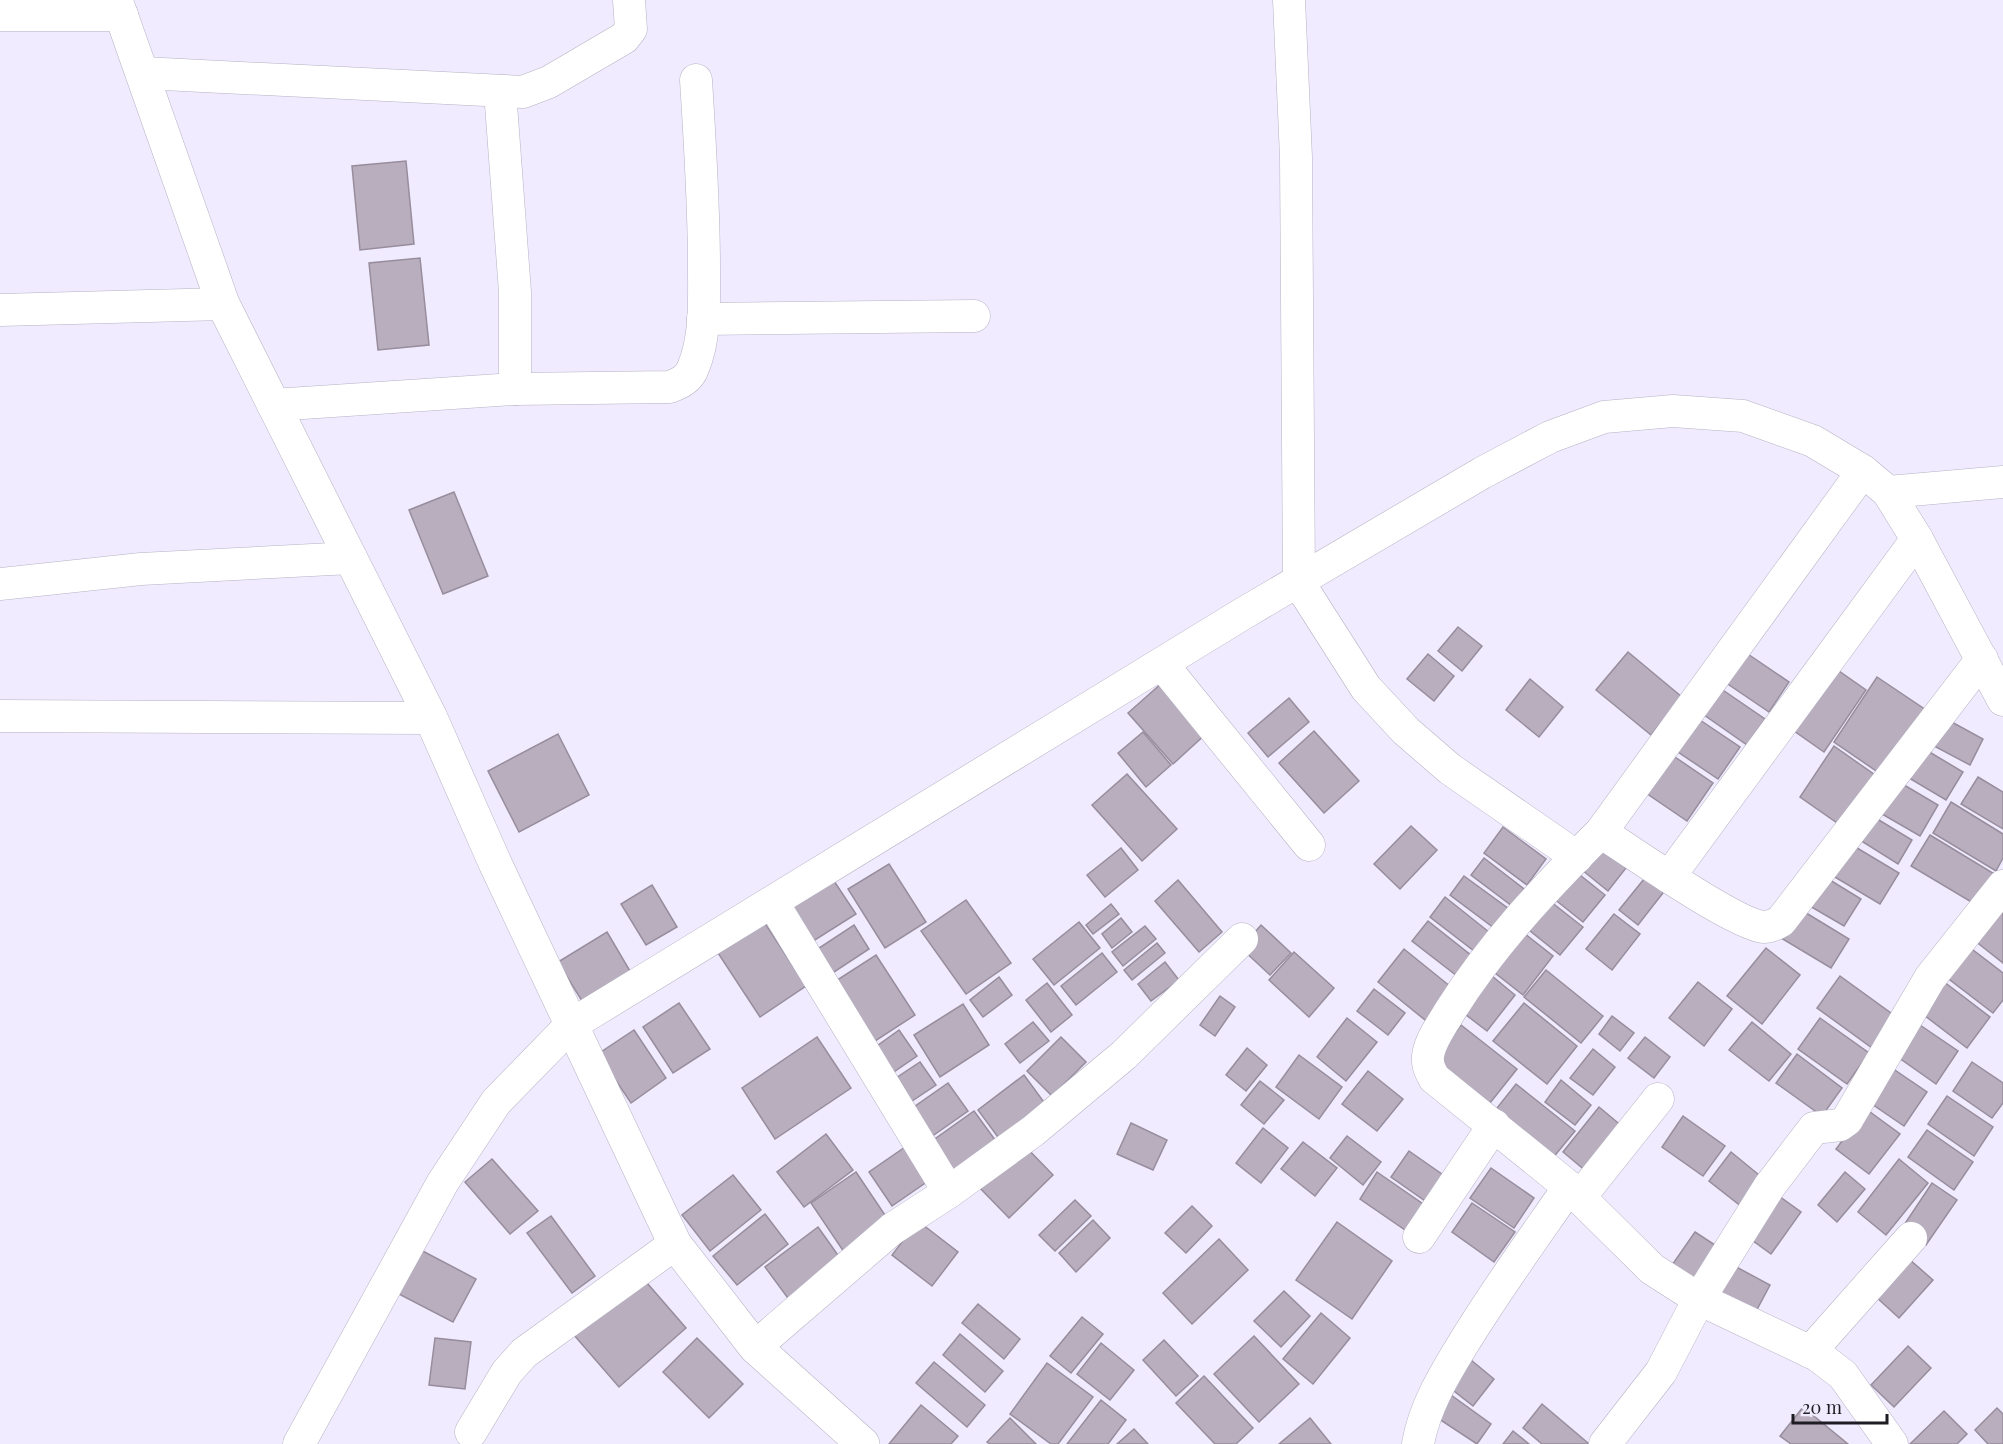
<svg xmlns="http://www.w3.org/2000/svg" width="2003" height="1444" font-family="'Playfair Display',serif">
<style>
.building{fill:#b8aebe;stroke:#978d9d;stroke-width:1.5}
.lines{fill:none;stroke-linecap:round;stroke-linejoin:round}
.street-casing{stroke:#b6b2c4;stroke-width:33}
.secondary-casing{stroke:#b6b2c4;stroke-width:34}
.street{stroke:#fff;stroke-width:32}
.secondary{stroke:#fff;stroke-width:33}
</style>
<rect width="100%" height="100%" fill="#f0ebfe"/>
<!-- building -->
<g class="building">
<path d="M406,161L414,244L360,250L352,166Z"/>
<path d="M420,258L429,345L378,350L369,263Z"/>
<path d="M454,492L488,576L443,594L409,510Z"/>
<path d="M1458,627L1482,646L1462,671L1438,651Z"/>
<path d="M1739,648L1789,682L1769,712L1719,678Z"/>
<path d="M1628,652L1682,697L1651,735L1596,690Z"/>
<path d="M1428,654L1454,676L1434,701L1407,679Z"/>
<path d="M1829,664L1866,690L1824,752L1787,726Z"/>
<path d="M1877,677L1926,710L1882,775L1834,742Z"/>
<path d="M1530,679L1563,707L1539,737L1506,710Z"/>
<path d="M1163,682L1208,732L1173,764L1128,713Z"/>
<path d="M1714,684L1765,719L1747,745L1697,710Z"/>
<path d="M1289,698L1309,722L1268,757L1248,733Z"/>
<path d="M1694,716L1740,747L1718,779L1672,748Z"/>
<path d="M1948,720L1983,739L1970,765L1934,746Z"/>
<path d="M1314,731L1359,781L1324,813L1279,763Z"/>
<path d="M1143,732L1171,765L1146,787L1118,753Z"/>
<path d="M558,734L589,795L519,832L488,771Z"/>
<path d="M1834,746L1875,775L1840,825L1800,797Z"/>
<path d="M1926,750L1963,772L1946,800L1909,778Z"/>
<path d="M1672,755L1713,783L1687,821L1646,793Z"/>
<path d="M1127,774L1177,829L1142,861L1092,805Z"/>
<path d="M1978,777L2003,792V829L1961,804Z"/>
<path d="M1894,779L1938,805L1920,836L1875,810Z"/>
<path d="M1951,802L2003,834V858L1996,871L1933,833Z"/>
<path d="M1869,814L1912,840L1898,864L1855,837Z"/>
<path d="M1411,826L1437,850L1400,889L1374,864Z"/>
<path d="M1503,827L1546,859L1527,885L1484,853Z"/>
<path d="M1930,835L1996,875L1978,906L1911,866Z"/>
<path d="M1847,842L1899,873L1880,904L1828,873Z"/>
<path d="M1595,844L1626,868L1608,891L1577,866Z"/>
<path d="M1121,848L1138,870L1105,897L1087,875Z"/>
<path d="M1484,858L1524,889L1512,906L1471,875Z"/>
<path d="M889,864L926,922L885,948L848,889Z"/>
<path d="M1570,867L1605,895L1583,922L1548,894Z"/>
<path d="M1648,874L1666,889L1638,925L1619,910Z"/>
<path d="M1464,876L1509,909L1494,928L1450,895Z"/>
<path d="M1825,877L1861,899L1844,926L1808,905Z"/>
<path d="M832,878L856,914L807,945L785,909Z"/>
<path d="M1178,880L1222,932L1199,952L1155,901Z"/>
<path d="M652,885L677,927L646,945L621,904Z"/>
<path d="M2003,896V963L1970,937Z"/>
<path d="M1445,897L1489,932L1474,951L1430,917Z"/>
<path d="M1546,898L1583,927L1560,955L1524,926Z"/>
<path d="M966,900L1011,963L966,994L921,931Z"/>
<path d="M1111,904L1119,914L1093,934L1086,925Z"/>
<path d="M1798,908L1849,939L1831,968L1781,938Z"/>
<path d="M1614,914L1640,934L1612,970L1586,949Z"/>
<path d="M1121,918L1132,932L1112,948L1102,934Z"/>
<path d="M762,919L806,986L760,1017L716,950Z"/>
<path d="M1428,921L1472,956L1457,976L1412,941Z"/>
<path d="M1079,922L1100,948L1054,985L1033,959Z"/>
<path d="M854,925L869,949L825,978L810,954Z"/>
<path d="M1261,925L1291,953L1270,975L1241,948Z"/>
<path d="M1145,926L1156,939L1123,966L1112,952Z"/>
<path d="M1520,930L1553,956L1523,995L1490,969Z"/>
<path d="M607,932L630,971L582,1001L558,962Z"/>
<path d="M1157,943L1165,953L1132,980L1124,970Z"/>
<path d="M1964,943L2003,973V1000L1993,1013L1941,973Z"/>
<path d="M1766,948L1800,975L1762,1024L1727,996Z"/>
<path d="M1404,949L1456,991L1430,1024L1378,982Z"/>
<path d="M1294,952L1334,988L1309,1017L1269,980Z"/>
<path d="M1102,953L1117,972L1076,1005L1061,986Z"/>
<path d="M876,955L915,1015L869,1045L831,984Z"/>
<path d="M1165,962L1179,980L1151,1001L1138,984Z"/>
<path d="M1546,970L1603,1016L1581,1043L1524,997Z"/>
<path d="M1486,971L1515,995L1487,1031L1457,1008Z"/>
<path d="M1840,976L1895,1016L1872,1048L1817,1008Z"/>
<path d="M999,977L1012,995L983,1017L970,1000Z"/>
<path d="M1939,978L1990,1017L1967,1048L1916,1009Z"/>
<path d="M1698,982L1732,1009L1704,1046L1669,1018Z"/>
<path d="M1047,983L1072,1015L1051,1032L1026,1000Z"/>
<path d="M1374,989L1405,1013L1388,1035L1357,1011Z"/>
<path d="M1220,996L1235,1007L1215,1036L1200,1025Z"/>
<path d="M679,1003L710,1049L673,1073L643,1027Z"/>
<path d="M1524,1003L1577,1046L1547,1084L1493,1041Z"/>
<path d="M963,1004L989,1045L940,1077L914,1035Z"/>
<path d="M1612,1016L1634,1033L1620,1051L1599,1034Z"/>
<path d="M1347,1018L1377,1042L1346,1081L1317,1057Z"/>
<path d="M1820,1018L1869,1053L1847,1084L1798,1049Z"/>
<path d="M1033,1022L1049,1041L1020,1063L1005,1044Z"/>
<path d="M1752,1022L1791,1054L1769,1081L1729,1050Z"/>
<path d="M1917,1023L1958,1051L1936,1084L1895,1055Z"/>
<path d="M1461,1025L1517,1069L1490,1103L1435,1059Z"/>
<path d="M634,1030L666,1078L631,1103L598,1054Z"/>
<path d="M899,1030L917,1056L888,1076L870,1051Z"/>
<path d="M817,1037L851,1088L775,1139L742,1088Z"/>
<path d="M1061,1037L1086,1062L1052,1096L1027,1071Z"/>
<path d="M1645,1037L1670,1057L1654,1078L1628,1058Z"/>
<path d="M1247,1048L1267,1065L1246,1091L1226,1075Z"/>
<path d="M1593,1049L1615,1067L1593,1095L1570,1078Z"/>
<path d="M1797,1054L1842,1088L1822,1116L1776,1083Z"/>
<path d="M1299,1055L1342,1087L1319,1119L1276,1087Z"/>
<path d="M920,1062L936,1085L906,1105L890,1082Z"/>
<path d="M1972,1062L2003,1083V1103L1992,1118L1953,1091Z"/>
<path d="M1889,1066L1927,1092L1904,1126L1866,1100Z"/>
<path d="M1368,1071L1403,1099L1377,1131L1342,1104Z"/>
<path d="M1024,1075L1049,1109L1003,1144L978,1110Z"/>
<path d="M1561,1080L1591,1105L1575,1125L1545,1102Z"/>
<path d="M1260,1081L1284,1100L1264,1124L1241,1105Z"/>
<path d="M948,1083L968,1111L931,1137L911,1109Z"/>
<path d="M1516,1084L1575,1131L1552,1159L1493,1113Z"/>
<path d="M1947,1096L1993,1127L1974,1156L1928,1124Z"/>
<path d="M1599,1107L1623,1127L1587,1172L1563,1152Z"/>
<path d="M1866,1109L1900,1134L1869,1174L1836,1149Z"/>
<path d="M974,1111L1001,1148L959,1179L932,1141Z"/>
<path d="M1683,1116L1725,1146L1703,1176L1662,1147Z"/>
<path d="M1131,1123L1167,1140L1153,1170L1117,1154Z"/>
<path d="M1263,1128L1288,1148L1261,1183L1236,1163Z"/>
<path d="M1927,1130L1973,1162L1954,1190L1908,1157Z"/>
<path d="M826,1134L853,1170L804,1207L777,1172Z"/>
<path d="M1347,1136L1381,1162L1363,1185L1330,1158Z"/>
<path d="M1303,1142L1337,1168L1315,1196L1281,1169Z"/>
<path d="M1022,1143L1053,1175L1009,1218L977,1185Z"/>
<path d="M908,1145L931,1179L892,1206L869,1172Z"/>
<path d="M1409,1151L1446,1177L1428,1203L1391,1177Z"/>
<path d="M1731,1152L1764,1179L1742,1207L1709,1181Z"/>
<path d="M492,1159L538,1211L510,1234L465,1182Z"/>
<path d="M1899,1159L1928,1183L1886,1235L1858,1212Z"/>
<path d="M1491,1168L1534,1198L1514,1228L1470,1198Z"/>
<path d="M856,1172L891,1224L846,1255L811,1203Z"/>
<path d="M1377,1172L1426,1206L1408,1232L1360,1199Z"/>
<path d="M1845,1172L1865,1189L1837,1222L1818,1205Z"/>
<path d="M733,1175L761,1210L710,1251L682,1215Z"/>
<path d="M1932,1183L1957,1200L1926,1245L1902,1228Z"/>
<path d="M1776,1194L1801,1212L1771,1254L1745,1235Z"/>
<path d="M1075,1200L1091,1216L1055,1251L1039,1235Z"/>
<path d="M1472,1203L1515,1232L1494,1262L1452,1232Z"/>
<path d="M1192,1206L1212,1226L1186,1253L1165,1233Z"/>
<path d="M765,1214L788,1244L737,1285L713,1256Z"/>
<path d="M551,1216L595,1276L572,1293L527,1233Z"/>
<path d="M1093,1220L1110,1238L1076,1272L1059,1253Z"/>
<path d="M918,1221L958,1252L932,1286L892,1255Z"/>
<path d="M1337,1222L1392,1261L1352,1319L1296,1280Z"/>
<path d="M818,1227L845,1265L793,1305L765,1267Z"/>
<path d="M1695,1232L1718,1247L1695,1281L1672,1265Z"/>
<path d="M1219,1239L1248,1270L1192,1324L1163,1293Z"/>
<path d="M415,1247L476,1279L453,1322L393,1291Z"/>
<path d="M1909,1259L1933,1280L1899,1318L1875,1296Z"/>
<path d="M1727,1262L1770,1285L1753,1317L1710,1294Z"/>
<path d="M641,1276L686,1328L619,1387L574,1335Z"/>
<path d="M1284,1291L1310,1316L1281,1347L1254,1321Z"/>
<path d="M978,1304L1020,1339L1004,1359L962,1323Z"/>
<path d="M1321,1313L1350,1338L1313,1384L1283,1359Z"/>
<path d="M1082,1317L1103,1334L1071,1373L1050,1356Z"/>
<path d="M960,1334L1003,1371L985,1392L943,1355Z"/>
<path d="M1254,1336L1299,1384L1259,1422L1214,1374Z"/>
<path d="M435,1338L471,1342L465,1389L429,1385Z"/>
<path d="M697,1338L743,1384L709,1418L663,1372Z"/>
<path d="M1164,1340L1198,1376L1176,1396L1143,1360Z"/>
<path d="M1101,1343L1134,1370L1110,1400L1077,1374Z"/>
<path d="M1908,1346L1931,1368L1894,1407L1871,1385Z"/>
<path d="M1465,1355L1494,1379L1473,1406L1444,1383Z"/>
<path d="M934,1362L985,1405L967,1427L916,1383Z"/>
<path d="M1047,1363L1093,1397L1058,1444H1051L1010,1414Z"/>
<path d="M1204,1376L1253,1428L1236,1444H1215L1176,1403Z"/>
<path d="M1451,1395L1491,1424L1477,1444L1436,1417Z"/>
<path d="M1101,1400L1126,1420L1108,1444H1067Z"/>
<path d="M1542,1404L1588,1443L1587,1444H1542L1523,1428Z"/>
<path d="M921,1405L958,1436L951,1444H889Z"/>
<path d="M1803,1407L1848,1444H1791L1780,1436Z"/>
<path d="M1997,1408L2003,1414V1444H1988L1975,1430Z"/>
<path d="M1944,1411L1967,1434L1957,1444H1910Z"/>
<path d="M1010,1418L1036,1444H990L987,1442Z"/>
<path d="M1310,1418L1331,1444H1279Z"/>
<path d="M1134,1429L1148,1444H1117Z"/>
<path d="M1513,1431L1529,1444H1503Z"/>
</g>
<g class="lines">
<defs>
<g id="street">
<path d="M1289,0L1296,157L1299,583L1366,688L1406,731L1450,769L1577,857"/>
<path d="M0,15H122"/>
<path d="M143,73L523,92L549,82L624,38L631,29L629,0"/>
<path d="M500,91L515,292V389"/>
<path d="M0,310L223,304"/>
<path d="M703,319L974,316"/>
<path d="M273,405L515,389L670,387C680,383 689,379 693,368C706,337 704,301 704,268C704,205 700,142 696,80"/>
<path d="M1888,492L2003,482"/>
<path d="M0,584L141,569L351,558"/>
<path d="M1162,664L1309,845"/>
<path d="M0,716L431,718"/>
<path d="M1601,832L1863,471"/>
<path d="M1669,877L1917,539"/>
<path d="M773,903L949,1192"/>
<path d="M1580,1197L1658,1099"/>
<path d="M1419,1237L1494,1125"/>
<path d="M755,1347L892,1229L949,1192L1033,1131L1124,1055L1242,939"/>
<path d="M1810,1352L1911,1238"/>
<path d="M471,1432L507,1372L524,1353L675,1244"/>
<path d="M299,1444L443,1182L496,1102L571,1025L1244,613L1482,473L1550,437L1604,417L1673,411L1743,416L1813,441L1863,471L1888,492L1917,539L2003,700"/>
<path d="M1418,1444C1424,1408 1444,1375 1463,1344C1496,1290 1533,1239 1569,1187"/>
<path d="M1605,1444L1661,1372L1699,1299L1769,1187L1814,1128L1840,1125L1847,1120L1930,978L2003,886"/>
<path d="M1892,1444L1843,1375L1817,1355L1699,1299L1652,1269L1569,1187L1434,1078C1430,1070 1427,1065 1428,1056C1430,1040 1442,1025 1450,1011C1492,944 1546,887 1601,832C1630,851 1736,925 1764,927C1770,927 1776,924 1781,921L1982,659"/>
</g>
<path id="secondary" d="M116,0L223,304L431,718L495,863L675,1244L755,1347L863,1444"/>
</defs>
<!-- street casing -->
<use href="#street" class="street-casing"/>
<!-- secondary casing -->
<use href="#secondary" class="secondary-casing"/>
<!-- street -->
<use href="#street" class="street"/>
<!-- secondary -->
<use href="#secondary" class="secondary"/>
</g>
<!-- scale -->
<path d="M1793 1414v9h94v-9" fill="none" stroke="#1f1d24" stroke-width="3"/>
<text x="1802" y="1414" font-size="18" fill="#1f1d24" stroke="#f0ebfe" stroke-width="4.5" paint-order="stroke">20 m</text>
</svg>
